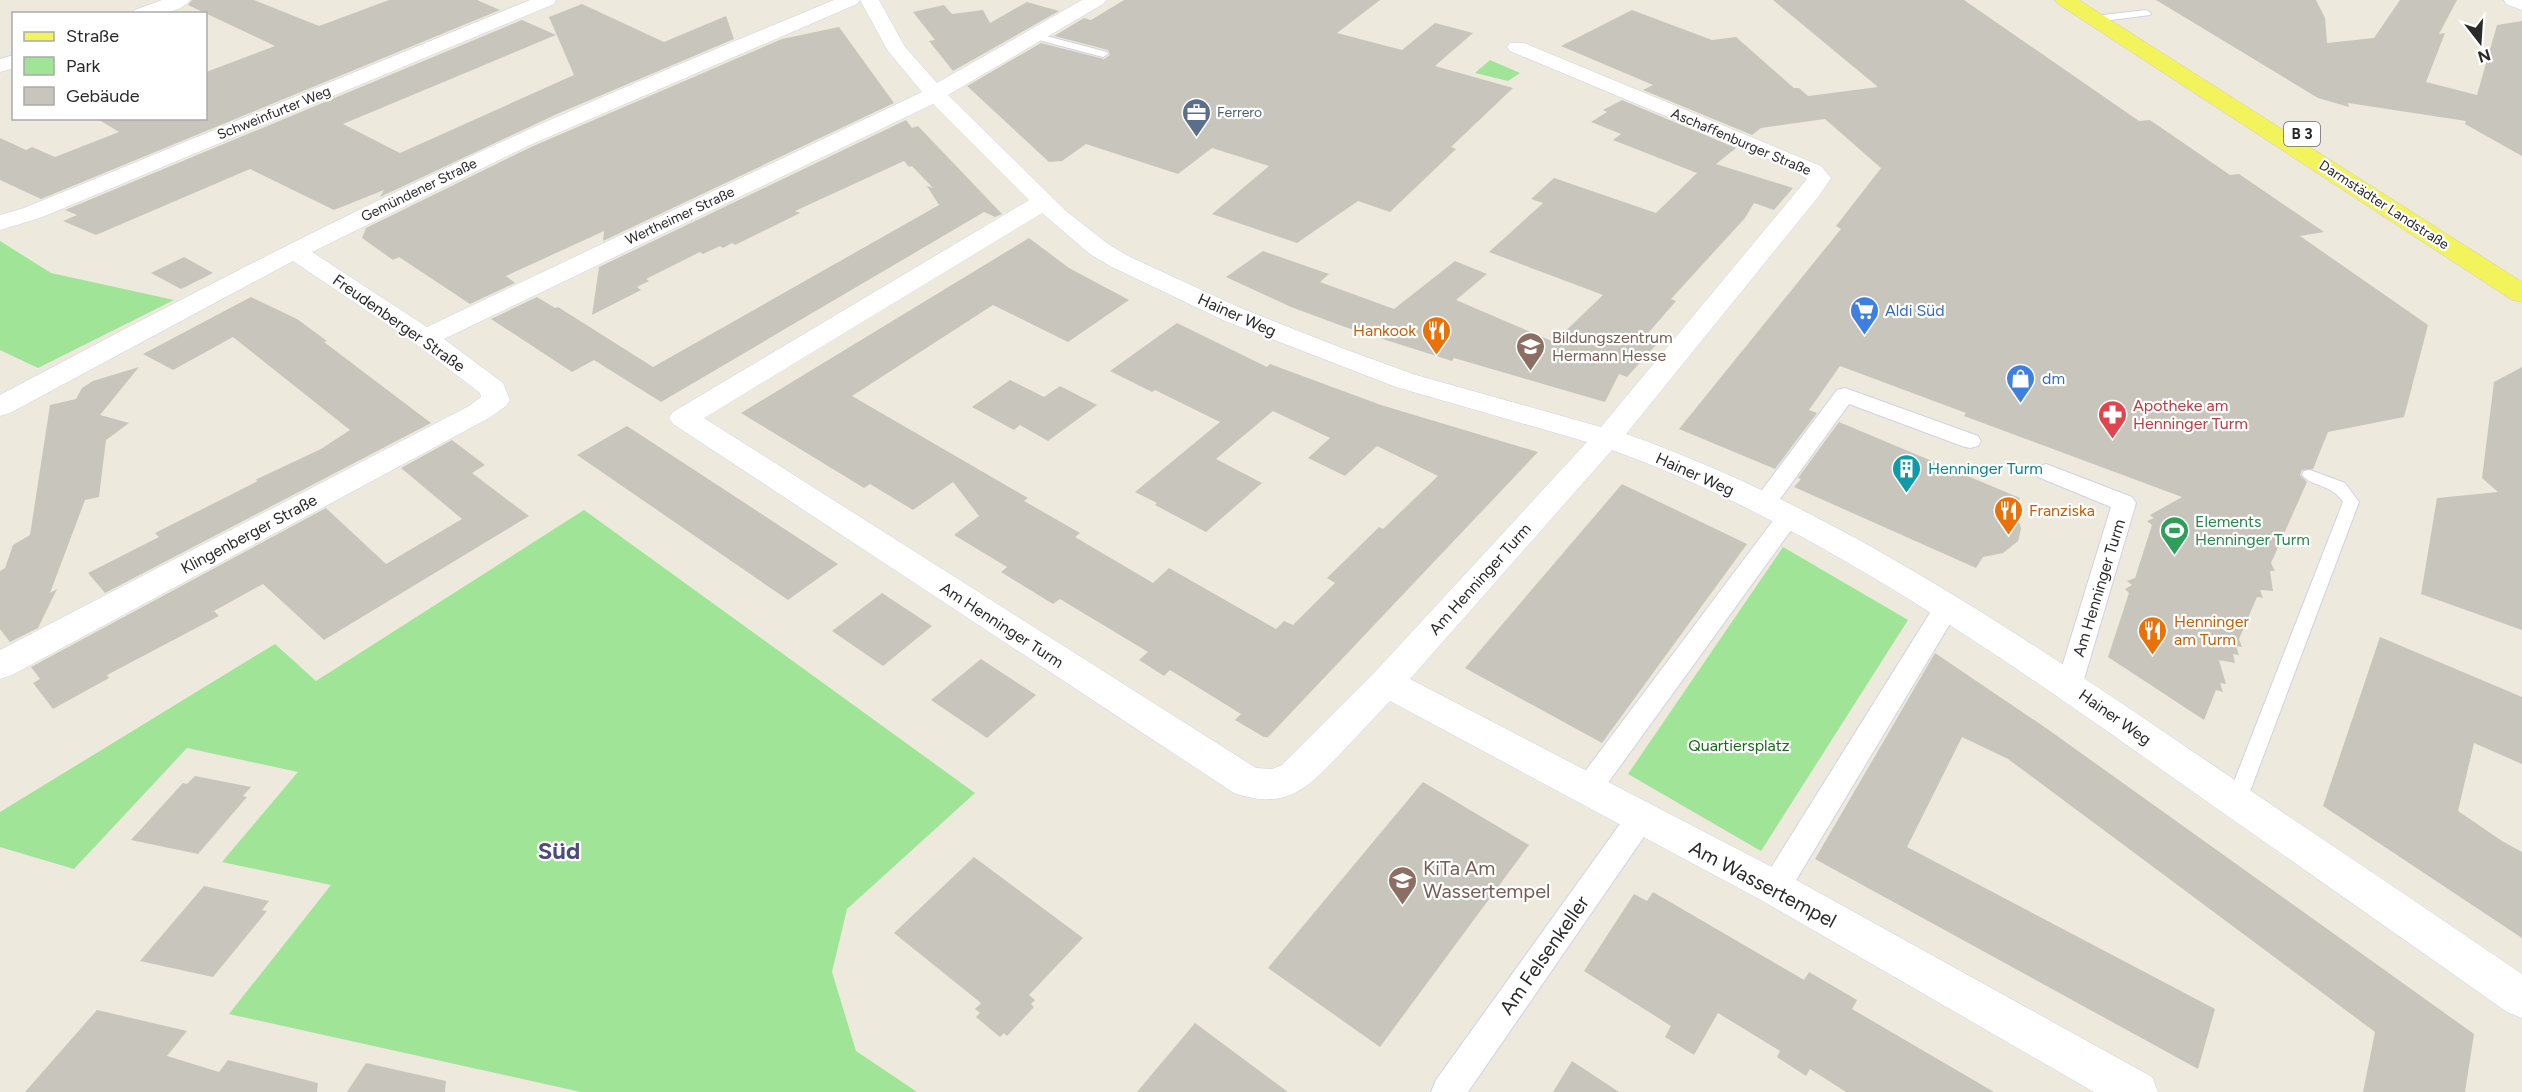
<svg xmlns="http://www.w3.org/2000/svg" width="2522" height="1092" font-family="Figtree,sans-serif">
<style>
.green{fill:#9fe497}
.building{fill:#c8c6bc}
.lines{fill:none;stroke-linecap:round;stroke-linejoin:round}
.service-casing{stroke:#d2d1e3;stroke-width:2}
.pedestrian-casing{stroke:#d2d1e3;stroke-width:2}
.minor-casing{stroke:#d2d1e3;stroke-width:1}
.primary-casing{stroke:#ccc;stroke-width:1}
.service{fill:#fff;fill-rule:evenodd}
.pedestrian{fill:#fff;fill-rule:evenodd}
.minor{fill:#fff;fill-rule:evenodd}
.primary{fill:#f3f35b;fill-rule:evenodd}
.labels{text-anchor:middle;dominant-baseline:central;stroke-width:4.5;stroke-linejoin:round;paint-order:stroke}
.far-service-label{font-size:14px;fill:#4e5e75;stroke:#fff;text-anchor:start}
.far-street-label{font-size:14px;fill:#2a2a2a;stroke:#fff}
.shield{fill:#fff;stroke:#6a6a6a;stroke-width:1.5}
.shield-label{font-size:15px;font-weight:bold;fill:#2a2a2a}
.shop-label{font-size:16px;fill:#366cbe;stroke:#fff;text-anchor:start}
.street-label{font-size:16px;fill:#2a2a2a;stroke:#fff}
.food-label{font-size:16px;fill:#c56008;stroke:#fff;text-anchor:start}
.education-label{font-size:16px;fill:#785e54;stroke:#fff;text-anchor:start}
.health-label{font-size:16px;fill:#be3a42;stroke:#fff;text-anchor:start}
.culture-label{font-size:16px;fill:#0d838f;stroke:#fff;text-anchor:start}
.leisure-label{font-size:16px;fill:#27864d;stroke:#fff;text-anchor:start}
.park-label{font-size:16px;fill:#19691b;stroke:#fff}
.near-education-label{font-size:20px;fill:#785e54;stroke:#fff;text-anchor:start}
.near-street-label{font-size:20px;fill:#2a2a2a;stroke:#fff}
.near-quarter-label{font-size:24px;font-weight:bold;fill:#4d4a7c;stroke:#fff}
</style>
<rect width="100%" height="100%" fill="#ede9dc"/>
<!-- green -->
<g class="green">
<path d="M1490,60L1520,73L1508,81L1475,73Z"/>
<path d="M0,241L51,273L174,300L38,368L0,350Z"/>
<path d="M584,510L975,793L847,909L832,972L856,1051L917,1092H581L229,1014L331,885L222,862L298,772L187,748L74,869L0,847V812L275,644L316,681Z"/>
<path d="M1783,547L1908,620L1761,851L1628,774Z"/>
</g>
<!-- building -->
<g class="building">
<path d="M192,0H254L319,26L389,0H477L500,10L41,199L0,180V138L26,150L32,147L55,157L119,132L96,118H206V72L275,46L188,5Z"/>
<path d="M1124,0H1380L1337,33L1402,50L1435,23L1473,33L1435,66L1513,88L1451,147L1456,149L1390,212L1358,201L1297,243L1212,214L1269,166L1212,148L1178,174L1086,144L1062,161L1049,162L967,86L1041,43L1104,59L1110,55L1108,50L1054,36L1084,18L1091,20Z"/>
<path d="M1773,0H1964L2139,121L2150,120L2230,175L2239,174L2324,232L2300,236L2428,325L2404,417L2328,432L2313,469L2302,470L2300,475L2307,482L2271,563L2275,571H2270L2273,591L2260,590L2263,598L2257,597L2239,639L2242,647L2236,646L2239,655L2233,654L2235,663L2219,660L2226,684L2220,683L2223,692L2216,690L2204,720L2108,657L2129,593L2125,589L2132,585L2127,581L2135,578L2152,525L2147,521L2154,518L2150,515L2182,497L1964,416L1966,413L1840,366L1809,410L1817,413L1775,469L1679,429L1841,229L1836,226L1881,168L1825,119L1761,128L1752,135L1643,90L1653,85L1561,46L1632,10L1712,40L1736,37L1794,88H1799L1808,96L1878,87Z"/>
<path d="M2156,0H2316L2325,18L2327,43L2374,38L2400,0H2457L2439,34L2445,33L2426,82L2477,95L2497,25L2522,21V156L2465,124L2466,121L2348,103L2349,107L2318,98Z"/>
<path d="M1027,2L1059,11L953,71L929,41L935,40L913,12L944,5L952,14L983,10L990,23Z"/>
<path d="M582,4L664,42L726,16L734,39L557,114L380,197L384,190L334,210L250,169L96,235L63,221L77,215L65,210L522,20L556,35L343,124L400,153L574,75L549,17Z"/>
<path d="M839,27L894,103L603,241L604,231L506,276L515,283L470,304L399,257L393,260L362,238L366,228L531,147L782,39Z"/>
<path d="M1622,100L1736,148L1716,164L1793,188L1774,210L1754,203L1745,218L1671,299L1676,301L1643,339L1656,345L1627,377L1619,374L1605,402L1454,358L1452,361L1345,327L1291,307L1226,277L1263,251L1329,274L1320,282L1394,309L1455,261L1487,274L1456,300L1554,342L1603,295L1489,252L1543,203L1531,199L1554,178L1656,213L1697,173L1613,140L1621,134L1591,122L1607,112L1603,110Z"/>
<path d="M906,120L912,128L918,126L1002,214L995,217L984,212L661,402L594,360L572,372L491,319L537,297L555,308L558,307L653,367L939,205L927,186L933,188L912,166L909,167L904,161L795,211L800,213L735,245L732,243L723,248L720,246L703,254L700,252L646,279L649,281L637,287L641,290L592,315L599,267Z"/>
<path d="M1029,238L1069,268L1129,300L1068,342L993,305L852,396L1028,498L1024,501L1080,533L1075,537L1153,583L1169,568L1276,629L1284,621L1293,625L1335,583L1327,578L1379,527L1383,529L1438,476L1377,446L1345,476L1308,458L1330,438L1273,411L1216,459L1262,483L1206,532L1155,505L1157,503L1135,492L1220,422L1155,390L1152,392L1110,371L1177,323L1267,367L1270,364L1381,405L1538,452L1268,737H1264L1235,720L1241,714L1170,670L1164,676L1139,660L1148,652L1060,599L1053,604L1001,572L1007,567L954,535L979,516L953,482L913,510L870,484L864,488L741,413Z"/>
<path d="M184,257L213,273L181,289L151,273Z"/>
<path d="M251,297L297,319L327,341L324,342L431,423L105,593L88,573L159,537L155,533L258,481L255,480L321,449L350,430L233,337L173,370L143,354Z"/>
<path d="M139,367L100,415L129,423L106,440L99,497L85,500L50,593L57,589L38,628L10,642L0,629V571L5,568L13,545L30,535L50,405L76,399L82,388L93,381Z"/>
<path d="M2522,367V630L2421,594L2437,498L2498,492L2482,478L2494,382Z"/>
<path d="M1010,380L1044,397L1060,386L1097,405L1048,441L1020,425L1014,430L972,407Z"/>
<path d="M1839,422L2020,498L2015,506L2021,529L2018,541L2003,553L1983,557L1976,568L1794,487L1801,479L1798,478Z"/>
<path d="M627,426L751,507L838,564L788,600L577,455Z"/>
<path d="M452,440L485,465L472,473L529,516L324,640L263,584L214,611L219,616L107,675L109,678L53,709L33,683L40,679L31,667L326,508L386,564L462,519L401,468Z"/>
<path d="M1622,484L1747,544L1602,743L1465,668Z"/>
<path d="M882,593L932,626L883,666L832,631Z"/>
<path d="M2380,637L2522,697V764L2474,743L2458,811L2502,841L2522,852V938L2323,806Z"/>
<path d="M1935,653L2046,728L2474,1034L2465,1092H2363L2375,1032L2008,759L1962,737L1907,847L2215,1009L2198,1069L1815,859Z"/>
<path d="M981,659L1036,695L987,738L931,700Z"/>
<path d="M195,776L251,787L243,796L247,797L198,854L131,840L183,783L187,784Z"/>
<path d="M1423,782L1529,845L1380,1047L1268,968Z"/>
<path d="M974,857L1083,938L1029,995L1035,1000L1031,1004L1034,1007L1007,1036L1004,1033L1000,1037L976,1017L980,1013L975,1009L981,1003L894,933Z"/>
<path d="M204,886L269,901L262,910L267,911L213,977L140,961Z"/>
<path d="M1653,892L1804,980L1809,972L1857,1000L1852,1009L1994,1092H1846L1810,1069L1806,1076L1777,1057L1780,1051L1718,1013L1694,1055L1665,1037L1671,1026L1584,971L1634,894L1647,901Z"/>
<path d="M97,1010L187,1031L167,1056L219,1072L228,1060L318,1083L317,1092H25Z"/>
<path d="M1195,1023L1288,1092H1137Z"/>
<path d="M1572,1061L1619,1092H1553Z"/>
<path d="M366,1063L446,1081L445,1092H347Z"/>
</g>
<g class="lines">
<defs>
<g id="service">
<path d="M2146,10L2151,13L2150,15L2095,22L2090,19L2095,16Z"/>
<path d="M1035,33L1107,52L1108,54L1103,57L1031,38V34Z"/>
<path d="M2310,470L2345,483L2359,502L2246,802L2243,808L2236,810L2229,808L2226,802L2343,502C2332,484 2312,487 2302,475L2304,471Z"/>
</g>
<g id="pedestrian">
<path d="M1845,388L1978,436L1981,441L1978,446L1970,448L1962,446L1849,404L1772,510L1764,512L1756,510L1752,504L1756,498L1837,390Z"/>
<path d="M2046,464L2132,497L2136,503L2082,686L2078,693L2069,696L2060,693L2056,686L2111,507L2038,477L2035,472L2038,467Z"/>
<path d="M1789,508L1797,510L1801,516L1797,522L1597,798L1587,802L1577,798L1573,790L1577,782L1781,510Z"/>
<path d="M1947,598L1956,600L1960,607L1786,897L1775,901L1764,897L1760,888L1764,879L1938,600Z"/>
<path d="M1640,807L1650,810L1654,819L1650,828L1468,1092H1431L1436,1080L1630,810Z"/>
</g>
<g id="minor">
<path d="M162,0H190C178,16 150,14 133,14L135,10Z"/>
<path d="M530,0H556L554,4L40,218L0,230V215L24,208Z"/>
<path d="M834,0H879L905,47L937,83L1082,0H1106L1103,4L948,95L1066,211L1108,244L1128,256L1243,309L1344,349L1416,375L1601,427L1807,179L1787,167L1510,51L1507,47L1510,43H1524L1821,166L1831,178L1819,196L1626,434C1820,502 1995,618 2164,732C2283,813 2403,893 2522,974V1018L2507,1012C2385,926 2263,841 2141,755C1979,641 1800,518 1612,450L1410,679L1789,876L2152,1077L2158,1092H2094L1761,900L1390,701C1374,718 1358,735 1342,752C1307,788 1288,811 1234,793L673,424L669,418L673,412L1029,200L933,104L444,339L503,383L510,400L506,406L489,418L12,675L0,679V650L469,406L481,397L480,393L416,344L293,261L10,413L0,416V395C154,313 309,232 467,158C588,101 711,51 834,0ZM860,0L888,51L922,92L427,327L312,252L530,145L857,4ZM1042,213L1090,254L1110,266L1225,321L1396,387L1587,442L1374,673L1282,765L1272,769L1256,768L704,418Z"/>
<path d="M2504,0H2522V10L2506,4Z"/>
<path d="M14,55V68L0,72V59Z"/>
</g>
<path id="primary" d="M2055,0H2079L2522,282V302L2512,300L2058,4Z"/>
</defs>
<!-- service casing -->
<use href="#service" class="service-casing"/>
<!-- pedestrian casing -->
<use href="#pedestrian" class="pedestrian-casing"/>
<!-- minor casing -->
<use href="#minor" class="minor-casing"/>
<!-- primary casing -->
<use href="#primary" class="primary-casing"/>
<!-- service -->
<use href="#service" class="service"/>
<!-- pedestrian -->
<use href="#pedestrian" class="pedestrian"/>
<!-- minor -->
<use href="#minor" class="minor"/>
<!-- primary -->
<use href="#primary" class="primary"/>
</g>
<!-- icons -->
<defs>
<symbol id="office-pin" viewBox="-11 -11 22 30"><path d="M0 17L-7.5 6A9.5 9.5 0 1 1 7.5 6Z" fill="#5c6f8a" stroke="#fff"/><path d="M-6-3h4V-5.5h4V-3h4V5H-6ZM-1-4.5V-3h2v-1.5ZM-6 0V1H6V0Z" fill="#fff"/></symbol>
<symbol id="supermarket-pin" viewBox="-11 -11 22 30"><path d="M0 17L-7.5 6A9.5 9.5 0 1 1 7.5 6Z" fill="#3f7fe0" stroke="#fff"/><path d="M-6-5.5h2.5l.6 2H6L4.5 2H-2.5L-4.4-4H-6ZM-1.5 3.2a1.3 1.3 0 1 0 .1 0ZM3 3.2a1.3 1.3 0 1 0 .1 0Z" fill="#fff"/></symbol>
<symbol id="restaurant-pin" viewBox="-11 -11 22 30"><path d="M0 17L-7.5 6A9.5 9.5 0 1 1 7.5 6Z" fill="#e8710a" stroke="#fff"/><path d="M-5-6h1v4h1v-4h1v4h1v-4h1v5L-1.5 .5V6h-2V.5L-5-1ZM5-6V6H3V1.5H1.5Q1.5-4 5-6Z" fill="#fff"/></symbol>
<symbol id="school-pin" viewBox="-11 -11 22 30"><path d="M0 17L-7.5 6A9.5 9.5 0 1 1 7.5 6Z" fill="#8d6e63" stroke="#fff"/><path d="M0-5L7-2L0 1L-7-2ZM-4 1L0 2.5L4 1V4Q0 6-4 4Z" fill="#fff"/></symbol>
<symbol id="shop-pin" viewBox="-11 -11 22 30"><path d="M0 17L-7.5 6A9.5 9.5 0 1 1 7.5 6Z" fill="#3f7fe0" stroke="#fff"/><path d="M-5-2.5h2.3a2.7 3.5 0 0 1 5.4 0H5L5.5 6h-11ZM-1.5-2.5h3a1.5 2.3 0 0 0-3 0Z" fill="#fff"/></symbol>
<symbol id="pharmacy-pin" viewBox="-11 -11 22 30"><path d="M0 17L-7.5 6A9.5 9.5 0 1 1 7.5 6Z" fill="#e0444e" stroke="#fff"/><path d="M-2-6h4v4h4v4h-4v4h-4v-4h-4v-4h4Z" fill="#fff"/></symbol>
<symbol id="building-pin" viewBox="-11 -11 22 30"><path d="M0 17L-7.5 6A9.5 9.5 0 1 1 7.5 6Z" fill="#0f9aa8" stroke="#fff"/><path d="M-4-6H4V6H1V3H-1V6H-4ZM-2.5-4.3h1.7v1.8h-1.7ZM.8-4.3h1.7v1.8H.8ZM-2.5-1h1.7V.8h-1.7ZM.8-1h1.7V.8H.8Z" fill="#fff"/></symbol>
<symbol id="stadium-pin" viewBox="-11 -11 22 30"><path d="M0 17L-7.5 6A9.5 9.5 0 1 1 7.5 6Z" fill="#2e9e5b" stroke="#fff"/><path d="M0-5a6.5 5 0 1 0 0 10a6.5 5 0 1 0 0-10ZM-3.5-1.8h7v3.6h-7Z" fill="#fff"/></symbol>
</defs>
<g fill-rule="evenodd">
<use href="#office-pin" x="1180" y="96" width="33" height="45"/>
<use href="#supermarket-pin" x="1848" y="294" width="33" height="45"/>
<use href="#restaurant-pin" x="1420" y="314" width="33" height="45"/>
<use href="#school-pin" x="1514" y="330" width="33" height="45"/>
<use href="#shop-pin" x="2004" y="362" width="33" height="45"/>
<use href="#pharmacy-pin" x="2096" y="398" width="33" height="45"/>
<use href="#building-pin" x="1890" y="452" width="33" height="45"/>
<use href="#restaurant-pin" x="1992" y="494" width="33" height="45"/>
<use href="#stadium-pin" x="2158" y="514" width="33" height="45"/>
<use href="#restaurant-pin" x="2136" y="614" width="33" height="45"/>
<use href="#school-pin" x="1386" y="864" width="33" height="45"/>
</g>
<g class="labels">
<!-- far-service labels -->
<g class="far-service-label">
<text x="1217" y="112">Ferrero</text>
</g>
<!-- far-street labels -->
<g class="far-street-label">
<text transform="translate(274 113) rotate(-22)">Schweinfurter Weg</text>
<text transform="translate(1741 142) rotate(23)">Aschaffenburger Straße</text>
<text transform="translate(419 190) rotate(-26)">Gemündener Straße</text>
<text transform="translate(2384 205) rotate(33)">Darmstädter Landstraße</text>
<text transform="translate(680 216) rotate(-25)">Wertheimer Straße</text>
</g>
<!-- shield labels -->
<rect class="shield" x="2284" y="122" width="36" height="24" rx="4.5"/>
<g class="shield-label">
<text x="2302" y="134">B 3</text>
</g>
<!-- shop labels -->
<g class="shop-label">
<text x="1885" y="310">Aldi Süd</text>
<text x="2042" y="378">dm</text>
</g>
<!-- street labels -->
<g class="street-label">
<text transform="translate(1237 315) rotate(24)">Hainer Weg</text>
<text transform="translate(399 323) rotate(35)">Freudenberger Straße</text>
<text transform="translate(1695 474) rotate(24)">Hainer Weg</text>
<text transform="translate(249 534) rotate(-28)">Klingenberger Straße</text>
<text transform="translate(1480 579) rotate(-48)">Am Henninger Turm</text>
<text transform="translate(2099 588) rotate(-73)">Am Henninger Turm</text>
<text transform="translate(1002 625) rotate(33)">Am Henninger Turm</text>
<text transform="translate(2115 717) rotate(35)">Hainer Weg</text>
</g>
<!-- food labels -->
<g class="food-label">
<text x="1416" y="330" text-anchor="end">Hankook</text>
<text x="2029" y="510">Franziska</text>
<text x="2174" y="621">Henninger<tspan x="2174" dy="18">am Turm</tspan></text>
</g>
<!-- education labels -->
<g class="education-label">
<text x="1552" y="337">Bildungszentrum<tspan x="1552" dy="18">Hermann Hesse</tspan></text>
</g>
<!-- health labels -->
<g class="health-label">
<text x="2133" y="405">Apotheke am<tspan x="2133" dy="18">Henninger Turm</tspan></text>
</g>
<!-- culture labels -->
<g class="culture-label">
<text x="1928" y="468">Henninger Turm</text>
</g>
<!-- leisure labels -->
<g class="leisure-label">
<text x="2195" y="521">Elements<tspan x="2195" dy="18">Henninger Turm</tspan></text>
</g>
<!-- park labels -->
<g class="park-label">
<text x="1739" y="745">Quartiersplatz</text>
</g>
<!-- near-education labels -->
<g class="near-education-label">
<text x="1423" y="868">KiTa Am<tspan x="1423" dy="23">Wassertempel</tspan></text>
</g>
<!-- near-street labels -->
<g class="near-street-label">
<text transform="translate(1763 884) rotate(28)">Am Wassertempel</text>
<text transform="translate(1544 955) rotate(-55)">Am Felsenkeller</text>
</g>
<!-- near-quarter labels -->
<g class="near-quarter-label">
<text x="559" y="850">Süd</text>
</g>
</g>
<!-- legend -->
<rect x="12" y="12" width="195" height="108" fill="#ffffff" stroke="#aaaaaa" stroke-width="1.5"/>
<rect x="24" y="32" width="30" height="9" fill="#f3f35b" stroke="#aaaaaa" stroke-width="1.5"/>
<text x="66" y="42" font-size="18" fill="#2a2a2a">Straße</text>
<rect x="24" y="57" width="30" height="18" fill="#9fe497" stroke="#aaaaaa" stroke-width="1.5"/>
<text x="66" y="72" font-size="18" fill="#2a2a2a">Park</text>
<rect x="24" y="87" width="30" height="18" fill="#c8c6bc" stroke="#aaaaaa" stroke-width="1.5"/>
<text x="66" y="102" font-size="18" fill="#2a2a2a">Gebäude</text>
<!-- north arrow -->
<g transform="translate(2480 42) rotate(163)" stroke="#ffffff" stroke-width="4.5" paint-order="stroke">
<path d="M0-4.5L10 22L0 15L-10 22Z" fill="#2a2a2a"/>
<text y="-9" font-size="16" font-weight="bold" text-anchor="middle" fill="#2a2a2a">N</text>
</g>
</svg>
